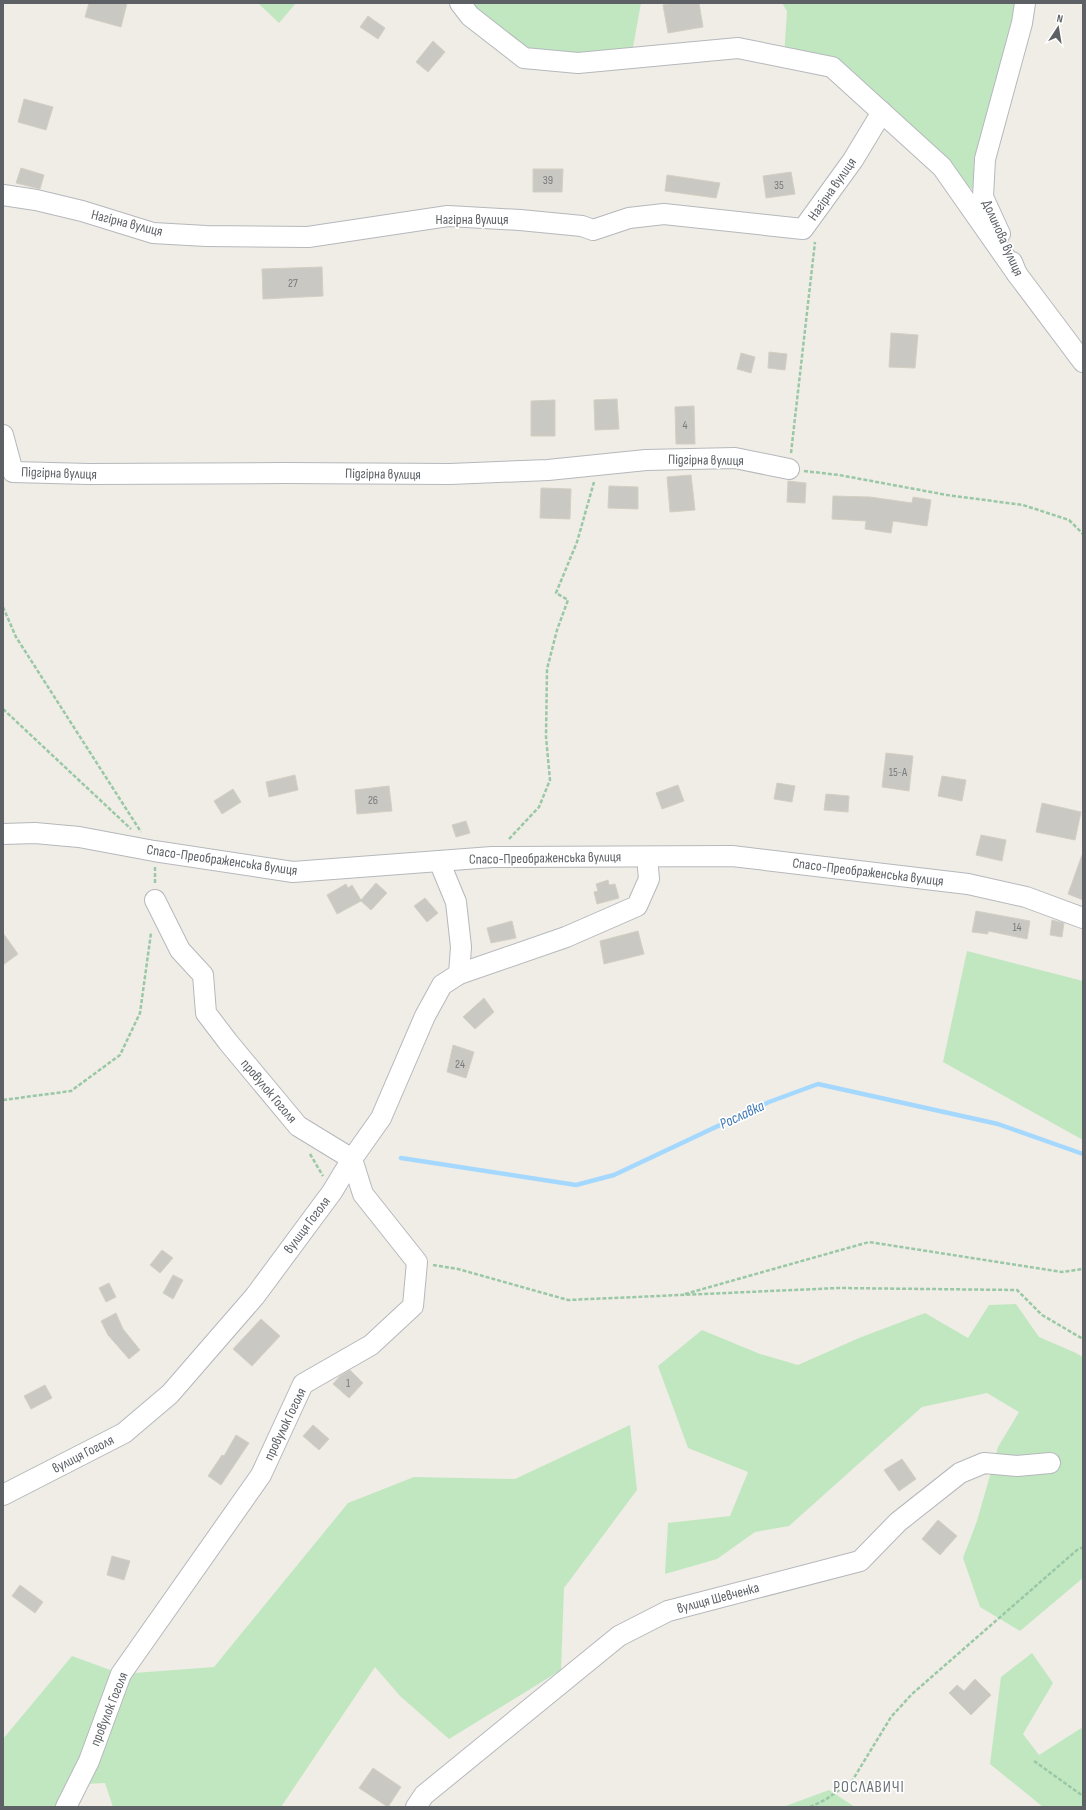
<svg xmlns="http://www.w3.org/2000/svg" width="1086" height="1810" font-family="'Sofia Sans Condensed',sans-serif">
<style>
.green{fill:#c1e7c1}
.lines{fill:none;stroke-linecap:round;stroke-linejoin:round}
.stream{stroke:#a5d8ff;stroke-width:4.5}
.building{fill:#cac8c2;stroke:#d4cfc3}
.minor-casing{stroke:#b5b8bc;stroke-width:22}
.path{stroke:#9ac8a7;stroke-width:2.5;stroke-dasharray:4 2;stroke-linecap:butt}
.minor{stroke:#fff;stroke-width:20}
.labels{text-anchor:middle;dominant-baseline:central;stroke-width:3.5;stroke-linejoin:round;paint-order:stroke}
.number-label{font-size:12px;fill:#787b7d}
.street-label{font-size:14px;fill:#5d6166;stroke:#fff}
.water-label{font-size:15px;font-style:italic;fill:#4078b3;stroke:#fff}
.quarter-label{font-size:16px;letter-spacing:1px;fill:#6e7378;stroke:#fff}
</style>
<rect width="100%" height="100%" fill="#efede5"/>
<!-- green -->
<g class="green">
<path d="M258,3H296L279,23Z"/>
<path d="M460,3H641L631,58H524Z"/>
<path d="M782,3H1025L983,197L942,167L832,67L784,57L787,11Z"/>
<path d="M967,951L1083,981V1140L943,1062Z"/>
<path d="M1016,1304L1039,1337L1076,1353L1083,1357V1578L1020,1631L980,1607L963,1558L977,1521L998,1447L1019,1412L987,1393L922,1407L789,1526L755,1532L717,1559L665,1574L668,1523L730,1516L748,1472L688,1448L658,1366L702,1330L760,1354L798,1365L859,1338L925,1313L968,1338L989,1305Z"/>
<path d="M630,1425L637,1490L564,1588L561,1670L449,1739L400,1696L375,1667L281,1807H113L105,1783L67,1785L58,1807H3V1739L72,1656L121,1674L214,1667L348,1503L414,1477L515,1479Z"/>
<path d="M1032,1653L1053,1683L1023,1734L1039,1755L1083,1727V1807H1043L990,1764L1001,1677Z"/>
<path d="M829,1790L855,1807H783Z"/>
</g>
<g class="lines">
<!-- stream -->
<path class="stream" d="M401,1158L576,1185L614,1175L769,1102L818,1084L998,1124L1083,1154"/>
</g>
<!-- building -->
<g class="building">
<path d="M89,3H127L121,27L85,17Z"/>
<path d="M671,3H699L703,27L668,33L663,5Z"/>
<path d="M368,16L385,28L378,39L360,27Z"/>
<path d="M433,41L445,52L428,72L416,62Z"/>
<path d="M24,99L53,107L46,130L18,122Z"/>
<path d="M21,168L44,175L40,189L16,183Z"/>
<path d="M533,169H563L562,192H533Z"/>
<path d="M791,172L795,194L766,198L763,176Z"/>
<path d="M667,175L720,183L716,198L665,191Z"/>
<path d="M322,267L323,296L263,299L262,269Z"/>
<path d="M891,333L918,335L915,368L889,367Z"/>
<path d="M769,352L787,354L785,370L768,368Z"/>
<path d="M741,353L755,357L751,373L737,369Z"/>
<path d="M617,399L619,429L595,430L594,400Z"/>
<path d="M555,400V436H531V401Z"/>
<path d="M694,406L695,444H676L675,407Z"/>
<path d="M691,475L695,510L670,512L667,477Z"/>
<path d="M788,481L806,483L805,503L787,502Z"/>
<path d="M609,486L638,487V509L608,508Z"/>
<path d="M541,488L571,489L570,519L540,518Z"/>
<path d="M833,496L870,497L912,503L913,497L931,500L927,526L893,521L891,533L865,529L866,521L832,519Z"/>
<path d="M886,753L913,756L909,791L882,787Z"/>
<path d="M295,775L298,790L269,797L266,782Z"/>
<path d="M942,776L966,780L962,801L938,796Z"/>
<path d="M777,783L795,786L792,802L774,799Z"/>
<path d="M678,785L684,801L662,809L656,793Z"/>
<path d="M389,786L392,811L357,814L355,790Z"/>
<path d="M233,789L241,802L222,814L214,801Z"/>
<path d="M826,794L849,796L848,812L824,810Z"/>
<path d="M1042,803L1081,812L1075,840L1036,832Z"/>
<path d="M466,821L470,833L456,837L452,825Z"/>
<path d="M981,835L1006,840L1002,861L976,855Z"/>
<path d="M1082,855L1083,856V900L1068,894Z"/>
<path d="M608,880L609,885L615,884L619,898L597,904L594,892L598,891L596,884Z"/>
<path d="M376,883L387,893L371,910L361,901L337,914L327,895L346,884L348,888L352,885L361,900Z"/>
<path d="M425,898L438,913L427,922L414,906Z"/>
<path d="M976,911L1030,921L1027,939L988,931V934L972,932Z"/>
<path d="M1052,920L1064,923L1062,937L1050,935Z"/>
<path d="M512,921L516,938L491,943L487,928Z"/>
<path d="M638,931L644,954L604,964L600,941Z"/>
<path d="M3,933L18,954L3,965Z"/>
<path d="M484,998L494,1012L475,1029L463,1017Z"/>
<path d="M453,1045L474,1052L466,1078L447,1072Z"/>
<path d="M162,1250L173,1258L160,1273L150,1265Z"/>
<path d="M173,1275L183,1280L173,1299L163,1293Z"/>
<path d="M109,1283L116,1297L106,1302L99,1288Z"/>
<path d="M116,1313L123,1329L140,1350L129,1359L108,1335L101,1321Z"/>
<path d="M261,1319L280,1336L252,1366L233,1349Z"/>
<path d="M350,1370L363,1383L349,1398L333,1384L340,1376Z"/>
<path d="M45,1385L52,1398L31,1409L24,1396Z"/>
<path d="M313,1425L329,1439L319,1450L303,1436Z"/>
<path d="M236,1435L249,1443L221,1485L208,1476L222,1455L224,1456Z"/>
<path d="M902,1459L916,1479L899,1491L884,1470Z"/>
<path d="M938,1520L957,1536L940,1555L922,1539Z"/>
<path d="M112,1556L130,1561L124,1580L107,1575Z"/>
<path d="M20,1585L43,1602L35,1613L12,1596Z"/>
<path d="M975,1679L991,1695L971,1715L949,1693L957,1685L964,1691Z"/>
<path d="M373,1768L401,1787L388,1807L359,1788Z"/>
</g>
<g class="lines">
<defs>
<g id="minor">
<path d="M460,3L470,16L524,58L578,63L738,48L832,67L942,167L1017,274"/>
<path d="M3,195L36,200L82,211L153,233L206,236L308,237L448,216L520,220L582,226L593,230L629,218L664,214L803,229L853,160L882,112"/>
<path d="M1000,234L983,197L985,159L1022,23L1025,3"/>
<path d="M1012,262L1017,274L1083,362"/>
<path d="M3,435L13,472L89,474L283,473L450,474L548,470L646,460L735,458L789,469"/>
<path d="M3,834L35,833L79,837L154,851L293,872L492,857L732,856L968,884L1026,897L1083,918"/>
<path d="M459,974L566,937L637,906L649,879L647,857"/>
<path d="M3,1495L124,1433L170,1394L255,1296L332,1192L352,1159L381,1118L425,1016L442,985L459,974L461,947L456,902L439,861"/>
<path d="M66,1807L89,1761L121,1674L261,1475L303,1384L371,1345L413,1306L417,1262L363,1194L352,1159L298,1126L228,1042L206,1013L203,975L180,950L155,900"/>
<path d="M416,1807L424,1795L619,1636L668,1611L860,1561L898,1522L960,1473L984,1463L1017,1466L1050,1463"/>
</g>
</defs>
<!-- minor casing -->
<use href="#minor" class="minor-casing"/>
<!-- path -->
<g class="path">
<path d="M791,453L815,242"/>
<path d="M804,471L839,475L947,495L1023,505L1069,520L1083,534"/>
<path d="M3,607L16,637L141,832"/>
<path d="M3,709L131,829"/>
<path d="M509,839L539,807L550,780L546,737L547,669L557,630L568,600L556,593L577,542L594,482"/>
<path d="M155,867V884"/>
<path d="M3,1100L71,1091L120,1055L140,1013L151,933"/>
<path d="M310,1154L323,1176"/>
<path d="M433,1265L458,1269L568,1300L838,1288L1017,1290L1042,1315L1083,1339"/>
<path d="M685,1294L869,1242L1062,1272L1083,1269"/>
<path d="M1034,1761L1083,1796"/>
<path d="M810,1807L825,1800L852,1781L891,1717L912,1694L1077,1550L1083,1547"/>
</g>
<!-- minor -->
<use href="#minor" class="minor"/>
</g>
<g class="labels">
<!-- number labels -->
<g class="number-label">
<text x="548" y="180">39</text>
<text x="779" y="185">35</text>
<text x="293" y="283">27</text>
<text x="685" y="425">4</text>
<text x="898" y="772">15-А</text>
<text x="373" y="800">26</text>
<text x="1017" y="927">14</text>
<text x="460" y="1064">24</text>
<text x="348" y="1383">1</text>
</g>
<!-- street labels -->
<g class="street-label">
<text transform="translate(832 189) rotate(-55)">Нагірна вулиця</text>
<text x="472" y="219">Нагірна вулиця</text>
<text transform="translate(127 223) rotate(14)">Нагірна вулиця</text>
<text transform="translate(1003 238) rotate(66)">Долинова вулиця</text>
<text transform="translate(706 460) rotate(1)">Підгірна вулиця</text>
<text transform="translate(59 473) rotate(2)">Підгірна вулиця</text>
<text transform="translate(383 474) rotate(1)">Підгірна вулиця</text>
<text transform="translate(545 858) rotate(-1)">Спасо-Преображенська вулиця</text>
<text transform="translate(222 860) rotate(8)">Спасо-Преображенська вулиця</text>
<text transform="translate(868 872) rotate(7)">Спасо-Преображенська вулиця</text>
<text transform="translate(269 1091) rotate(50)">провулок Гоголя</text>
<text transform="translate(307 1225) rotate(-53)">вулиця Гоголя</text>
<text transform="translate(285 1424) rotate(-64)">провулок Гоголя</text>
<text transform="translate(83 1454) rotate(-27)">вулиця Гоголя</text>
<text transform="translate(718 1598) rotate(-15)">вулиця Шевченка</text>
<text transform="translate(109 1709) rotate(-68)">провулок Гоголя</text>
</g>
<!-- water labels -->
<g class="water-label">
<text transform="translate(742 1115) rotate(-25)">Рославка</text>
</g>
<!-- quarter labels -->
<g class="quarter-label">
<text x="869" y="1787">РОСЛАВИЧІ</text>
</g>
</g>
<!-- border -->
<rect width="1086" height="1810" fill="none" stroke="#5d6166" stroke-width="8"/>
<!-- north arrow -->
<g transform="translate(1058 28) rotate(12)" stroke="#ffffff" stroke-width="3" paint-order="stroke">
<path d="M0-3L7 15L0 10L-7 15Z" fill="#5d6166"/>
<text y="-6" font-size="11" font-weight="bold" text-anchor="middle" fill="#5d6166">N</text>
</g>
</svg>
